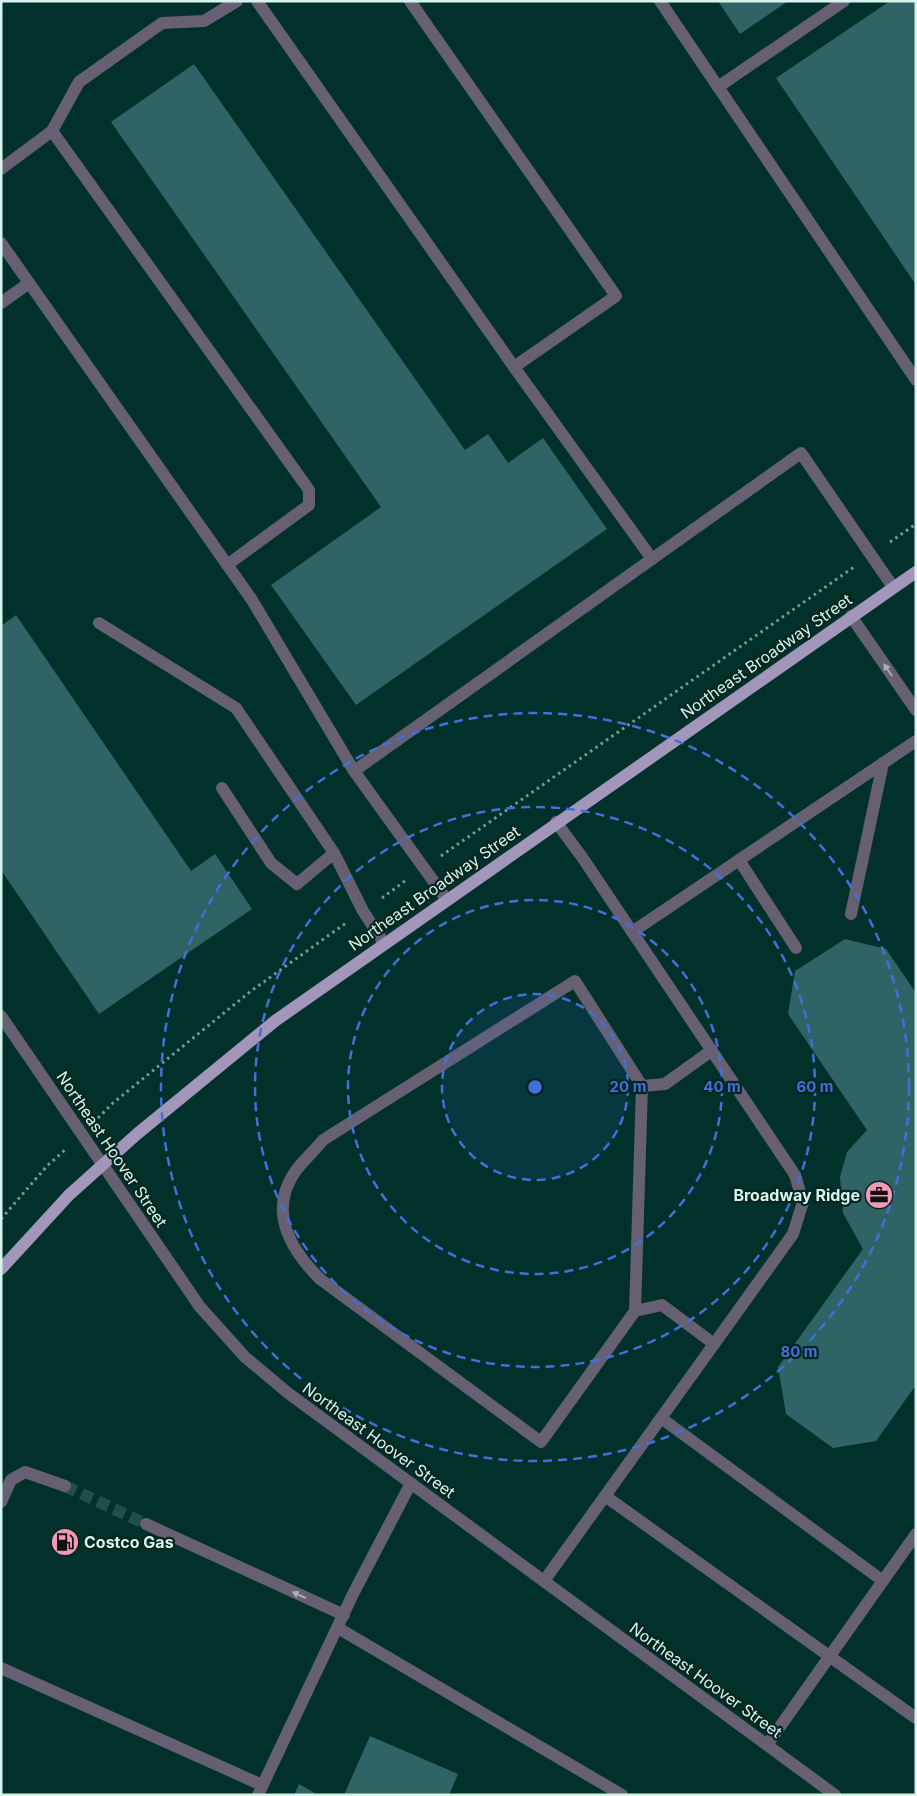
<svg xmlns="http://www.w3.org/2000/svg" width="917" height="1796" font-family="Inter,sans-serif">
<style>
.building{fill:#2f6366}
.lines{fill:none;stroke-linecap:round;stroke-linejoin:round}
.minor-tunnel{stroke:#214e47;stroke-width:12;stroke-dasharray:12 6;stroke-linecap:butt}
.path{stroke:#769c95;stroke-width:3;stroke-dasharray:2.5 4;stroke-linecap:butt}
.minor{stroke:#666072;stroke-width:12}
.major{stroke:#a296bb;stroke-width:12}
.oneway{fill:#a4b1b5}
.ring{fill:none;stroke:#426fdc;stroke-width:2.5;stroke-dasharray:9 6}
.labels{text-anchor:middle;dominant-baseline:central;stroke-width:4.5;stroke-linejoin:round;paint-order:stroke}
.street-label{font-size:16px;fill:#d6f3ec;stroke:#062620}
.poi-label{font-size:16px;font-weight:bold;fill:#d6f3ec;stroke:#062620;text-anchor:end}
.centre{fill:#426fdc;stroke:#062620;stroke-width:2.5}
.ring-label{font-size:15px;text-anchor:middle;font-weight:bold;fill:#426fdc;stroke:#062620;stroke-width:4.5;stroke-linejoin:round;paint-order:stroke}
</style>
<rect width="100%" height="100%" fill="#01312a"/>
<!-- building -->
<g class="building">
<path d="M718,1H788L740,34Z"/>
<path d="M890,1H916V285L776,78Z"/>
<path d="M194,64L465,450L488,434L508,463L543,438L607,529L356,705L271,585L381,507L111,122Z"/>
<path d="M16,615L191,871L215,854L252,909L99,1014L1,870V626Z"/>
<path d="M845,939L886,949L916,993V1385L876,1441L833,1448L786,1414L778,1367L863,1249L843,1213L840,1177L847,1152L867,1130L788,1014L795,971Z"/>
<path d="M370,1736L458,1774L449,1795H344Z"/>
<path d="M299,1784L318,1795H294Z"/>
</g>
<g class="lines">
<!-- minor-tunnel -->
<path class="minor-tunnel" d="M65,1486L146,1524"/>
<!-- path -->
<g class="path">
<path d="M890,542L916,524"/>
<path d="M441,856L854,567"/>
<path d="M382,898L405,881"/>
<path d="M98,1118L113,1103L251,991L346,923"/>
<path d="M1,1219L47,1166L66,1149"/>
</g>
<!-- minor -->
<g class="minor">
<path d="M257,1L514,367"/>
<path d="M410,1L616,296L514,367L652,559"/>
<path d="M660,1L916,380"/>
<path d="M718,87L844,1"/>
<path d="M52,131L309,490V505L227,565"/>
<path d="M1,169L52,131L79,82L162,23L204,21L237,1"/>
<path d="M1,243L252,600L354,771"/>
<path d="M1,303L29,283"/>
<path d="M851,616L916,710"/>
<path d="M99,623L236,708L334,853L363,911L384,943"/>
<path d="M222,788L271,863L297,884L334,853"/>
<path d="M739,860L796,948"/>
<path d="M447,900L354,771L801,453L893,587"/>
<path d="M851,914L883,763"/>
<path d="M632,932L916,741"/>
<path d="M1,1016L200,1307L245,1357L288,1393L835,1795"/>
<path d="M711,1051L665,1084L642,1086L575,981L323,1140C315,1150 305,1159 297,1169C267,1210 289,1248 320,1279L541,1442L635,1311L662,1305L714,1344"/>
<path d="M635,1311L642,1086"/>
<path d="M661,1418L883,1581"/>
<path d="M605,1496L916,1718"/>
<path d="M1,1502L11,1480L25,1472L65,1486"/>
<path d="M146,1524L344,1615"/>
<path d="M544,1581L793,1234L803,1202L795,1175L582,857L556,822"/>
<path d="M338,1628L622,1795"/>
<path d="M1,1668L262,1785"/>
<path d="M767,1745L916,1534"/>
<path d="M258,1795L353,1594L411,1483"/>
</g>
<!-- major -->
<path class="major" d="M1,1269L69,1195L137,1134L275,1021L916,572"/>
</g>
<!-- one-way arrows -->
<defs><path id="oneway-solid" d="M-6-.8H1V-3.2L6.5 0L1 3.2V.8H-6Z" transform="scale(1.25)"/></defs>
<g class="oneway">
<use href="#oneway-solid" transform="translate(888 670) rotate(-124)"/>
<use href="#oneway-solid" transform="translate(299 1595) rotate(-155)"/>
</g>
<!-- distance rings -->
<circle cx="535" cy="1087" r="93" fill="#426fdc" fill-opacity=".12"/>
<g class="ring">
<circle cx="535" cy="1087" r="93"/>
<circle cx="535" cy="1087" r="187"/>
<circle cx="535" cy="1087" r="280"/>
<circle cx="535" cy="1087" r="374"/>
</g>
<!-- icons -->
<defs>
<symbol id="office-disc" viewBox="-11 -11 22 22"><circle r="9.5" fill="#f09ab5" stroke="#062620"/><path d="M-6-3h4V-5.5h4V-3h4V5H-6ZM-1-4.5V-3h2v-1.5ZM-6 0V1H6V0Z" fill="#111"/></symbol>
<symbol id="fuel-disc" viewBox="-11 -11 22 22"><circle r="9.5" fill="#f09ab5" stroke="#062620"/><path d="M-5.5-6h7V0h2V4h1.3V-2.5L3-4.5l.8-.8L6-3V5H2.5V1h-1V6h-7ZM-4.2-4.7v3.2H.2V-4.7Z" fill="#111"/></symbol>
</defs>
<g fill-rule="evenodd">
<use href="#office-disc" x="863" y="1179" width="32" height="32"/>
<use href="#fuel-disc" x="49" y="1526" width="32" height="32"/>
</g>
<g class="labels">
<!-- street labels -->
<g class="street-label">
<text transform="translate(766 656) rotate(-35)">Northeast Broadway Street</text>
<text transform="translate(434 888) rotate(-35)">Northeast Broadway Street</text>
<text transform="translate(112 1149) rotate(56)">Northeast Hoover Street</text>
<text transform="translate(379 1440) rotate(36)">Northeast Hoover Street</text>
<text transform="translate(706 1680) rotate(36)">Northeast Hoover Street</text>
</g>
<!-- poi labels -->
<g class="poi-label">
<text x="860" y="1195">Broadway Ridge</text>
<text x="84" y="1542" text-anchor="start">Costco Gas</text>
</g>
</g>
<circle cx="535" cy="1087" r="8" class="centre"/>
<g class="ring-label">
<text x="628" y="1092">20 m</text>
<text x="722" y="1092">40 m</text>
<text x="815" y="1092">60 m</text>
<text x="799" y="1357">80 m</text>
</g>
<!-- border -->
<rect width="917" height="1796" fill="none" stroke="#d6f3ec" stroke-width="5"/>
</svg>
